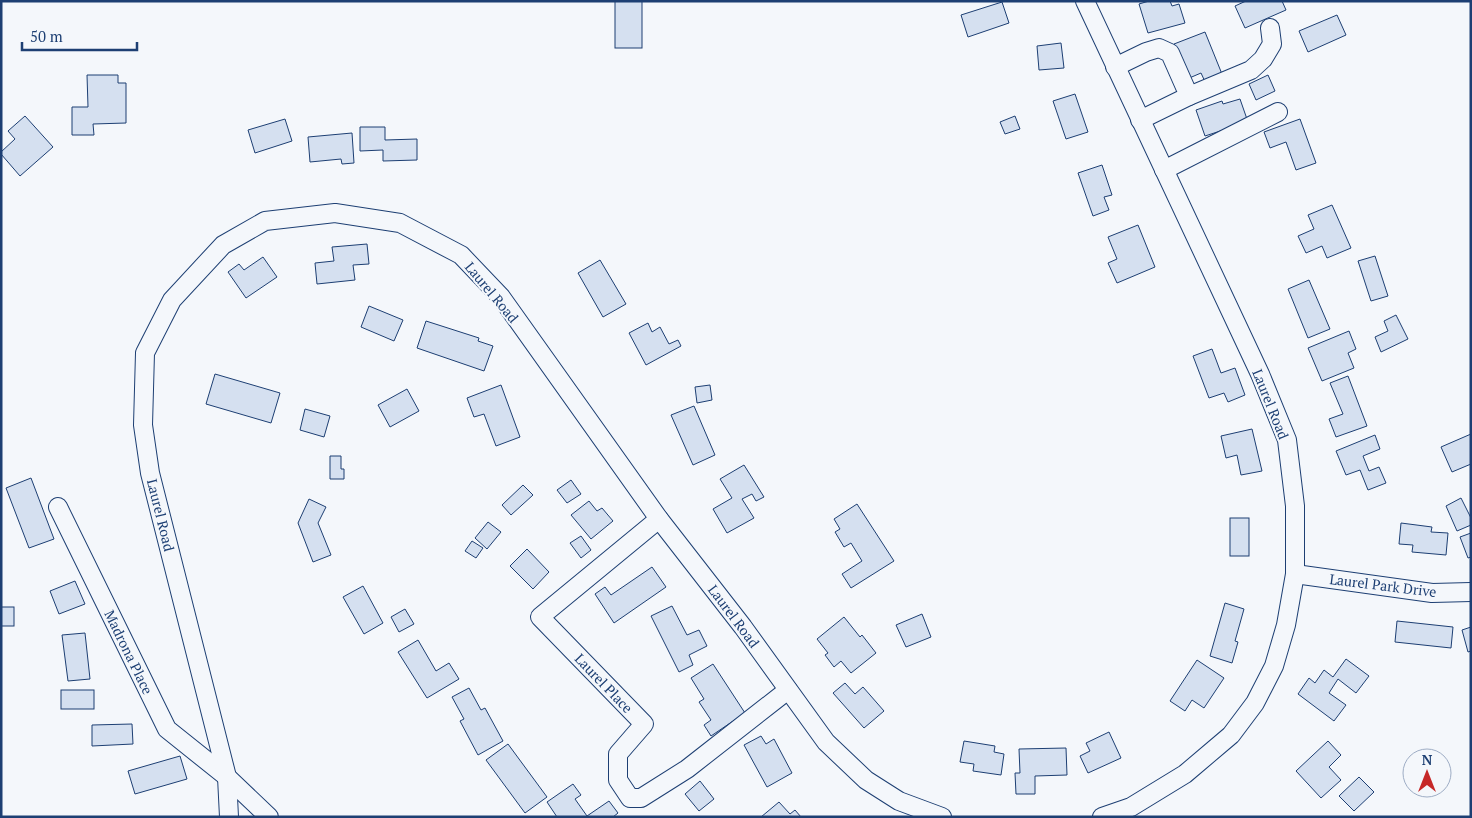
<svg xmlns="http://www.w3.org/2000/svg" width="1472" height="818" font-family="'PT Serif',serif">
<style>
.building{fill:#d5e0f0;stroke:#1d3f73}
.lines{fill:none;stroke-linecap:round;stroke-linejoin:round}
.minor-casing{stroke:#1d3f73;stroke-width:20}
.minor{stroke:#f4f7fb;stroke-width:18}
.labels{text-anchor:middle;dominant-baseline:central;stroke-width:4;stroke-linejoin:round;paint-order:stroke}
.street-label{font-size:14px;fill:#1d3f73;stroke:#f4f7fb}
</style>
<rect width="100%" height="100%" fill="#f4f7fb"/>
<!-- building -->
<g class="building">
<rect x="615" y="1" width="27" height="47"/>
<path d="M1149,1H1170L1172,6L1179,4L1185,23L1148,33L1139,4Z"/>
<path d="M1246,1H1282L1286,10L1245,28L1235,6Z"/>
<path d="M1002,2L1009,23L968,37L961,15Z"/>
<path d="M1337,15L1346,35L1308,52L1299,31Z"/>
<path d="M1205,32L1224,79L1207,86L1201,73L1187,79L1174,44Z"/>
<path d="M1061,43L1064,68L1039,70L1037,46Z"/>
<path d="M87,75H118V83H126V123L93,124L94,135H72V107H88Z"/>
<path d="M1268,75L1275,91L1256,100L1249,84Z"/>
<path d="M1075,94L1088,132L1066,139L1053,101Z"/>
<path d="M1240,99L1248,122L1205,136L1196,110L1222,101L1223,104Z"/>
<path d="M25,116L53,147L20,176L1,154V152L15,139L8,131Z"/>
<path d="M1015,116L1020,129L1005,134L1000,122Z"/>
<path d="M285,119L292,141L255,153L248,130Z"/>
<path d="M1300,119L1316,163L1296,170L1286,142L1270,148L1264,132Z"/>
<path d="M360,127H385V140L417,139V160L383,161V150L360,151Z"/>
<path d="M352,133L354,163L342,164L341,159L310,162L308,137Z"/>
<path d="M1102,165L1112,195L1104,197L1109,210L1093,216L1078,173Z"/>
<path d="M1332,205L1351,248L1327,258L1322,246L1306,253L1298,236L1314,229L1308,215Z"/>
<path d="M1138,225L1155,267L1117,283L1108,263L1117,259L1108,237Z"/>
<path d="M367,244L369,264L353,265L355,280L317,284L315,263L334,261L332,247Z"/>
<path d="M1375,256L1388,296L1371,301L1358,261Z"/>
<path d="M263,257L277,277L246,298L228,272L239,264L244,270Z"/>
<path d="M600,260L626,304L603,317L578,273Z"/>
<path d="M1309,280L1330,329L1308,338L1288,289Z"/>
<path d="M369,306L403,320L394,341L361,327Z"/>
<path d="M1396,315L1408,339L1381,352L1375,337L1388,331L1384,321Z"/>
<path d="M426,321L479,338L478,341L493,346L484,371L417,348Z"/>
<path d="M648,323L652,332L660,327L669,344L678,340L681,346L646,365L629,333Z"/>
<path d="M1349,331L1356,349L1348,353L1354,368L1322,381L1308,348Z"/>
<path d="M1212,349L1221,373L1235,368L1245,395L1228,402L1224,393L1209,398L1193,356Z"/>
<path d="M215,374L280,393L271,423L206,404Z"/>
<path d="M1348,376L1367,426L1336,437L1329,419L1343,414L1330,383Z"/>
<path d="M501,385L520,437L496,446L484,414L474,417L467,398Z"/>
<path d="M710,385L712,400L697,403L695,387Z"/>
<path d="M407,389L419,411L390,427L378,405Z"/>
<path d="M694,406L715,455L693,465L671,415Z"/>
<path d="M305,409L330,416L324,437L300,430Z"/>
<path d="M1252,429L1262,471L1241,475L1237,455L1226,458L1221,436Z"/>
<path d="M1471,434V464L1452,472L1441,447Z"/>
<path d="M1375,435L1380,449L1363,456L1369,471L1379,467L1386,483L1368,490L1360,470L1346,475L1336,451Z"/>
<path d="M330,456H341V469H344V479H330Z"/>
<path d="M744,465L764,497L756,501L752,494L742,499L754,518L727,533L713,509L732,498L720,479Z"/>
<path d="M31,478L54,539L29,548L6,488Z"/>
<path d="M571,480L581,494L567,503L557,490Z"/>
<path d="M523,485L533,495L511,515L502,505Z"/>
<path d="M1461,498L1471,518V525L1457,531L1446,506Z"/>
<path d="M309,499L326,507L318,523L331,555L313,562L298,523Z"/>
<path d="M589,501L597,511L602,508L613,521L591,539L571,515Z"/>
<path d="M857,504L894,561L851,588L842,574L862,561L851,543L844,547L835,532L840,529L834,519Z"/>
<rect x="1230" y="518" width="19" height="38"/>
<path d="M488,522L501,532L487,549L475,538Z"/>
<path d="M1401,523L1432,527L1431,532L1448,533L1446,555L1412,552L1413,545L1399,544Z"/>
<path d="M1471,533V557L1468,558L1460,537Z"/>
<path d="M581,536L591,550L581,558L570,543Z"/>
<path d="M472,541L483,548L476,558L465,551Z"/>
<path d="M527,549L549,572L533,589L510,566Z"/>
<path d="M652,567L666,587L614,623L595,594L605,587L611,595Z"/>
<path d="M75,581L85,604L59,614L50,591Z"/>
<path d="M363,586L383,623L364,634L343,597Z"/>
<path d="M1225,603L1244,609L1235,641L1238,642L1232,663L1210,656Z"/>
<path d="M672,606L687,635L699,630L707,646L689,655L693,665L679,672L651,616Z"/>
<rect x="1" y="607" width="13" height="19"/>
<path d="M405,609L414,624L399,632L391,617Z"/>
<path d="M922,614L931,637L906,647L896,625Z"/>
<path d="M844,617L860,637L862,635L876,653L851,673L841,661L834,667L825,655L828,653L817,639Z"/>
<path d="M1397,621L1453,627L1451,648L1395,642Z"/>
<path d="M1471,627V651L1468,652L1462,630Z"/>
<path d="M85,633L90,679L68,681L62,635Z"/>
<path d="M418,640L436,671L449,663L459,679L427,698L398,652Z"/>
<path d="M1346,659L1369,676L1356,693L1338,679L1329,693L1346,705L1334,721L1298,694L1309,678L1315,683L1324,670L1333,677Z"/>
<path d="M1197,660L1224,678L1204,708L1192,700L1185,711L1170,701Z"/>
<path d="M713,664L745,713L711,736L704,725L711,720L699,702L704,699L691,678Z"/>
<path d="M845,683L855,694L863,687L884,711L864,728L833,693Z"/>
<path d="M469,688L481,710L485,708L503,741L478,755L460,721L464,719L452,697Z"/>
<rect x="61" y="690" width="33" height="19"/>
<path d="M132,724L133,744L92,746V725Z"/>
<path d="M1109,732L1121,758L1088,773L1080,756L1090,751L1086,743Z"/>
<path d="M761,736L766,744L774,739L792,773L767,787L744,745Z"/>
<path d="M964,741L995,746L994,752L1004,754L1001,775L973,771L974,764L960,762Z"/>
<path d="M1328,741L1341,755L1329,767L1341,780L1321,798L1296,771Z"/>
<path d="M508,744L547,797L525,813L486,760Z"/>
<path d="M1066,748L1067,775L1035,776V794H1016L1015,773H1020L1019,749Z"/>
<path d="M180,756L187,779L135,794L128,771Z"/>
<path d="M1359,777L1374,792L1354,811L1339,796Z"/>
<path d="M700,781L714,799L699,811L685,794Z"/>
<path d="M573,784L581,795L575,799L587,816L609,801L618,813L613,817H557L547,802Z"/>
<path d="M779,802L790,814L795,810L801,817H761Z"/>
</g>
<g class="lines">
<defs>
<g id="minor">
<path d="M1085,1L1260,374L1287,440L1295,506V574L1286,625L1274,666L1255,703L1231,735L1185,774L1131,807L1102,817"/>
<path d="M1115,67L1146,52L1159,48L1170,53L1189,96L1140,120"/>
<path d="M1189,96L1251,70L1263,59L1272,44L1270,28"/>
<path d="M1164,170L1278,112"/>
<path d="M58,507L167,729L227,777L269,817"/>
<path d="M659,519L540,617L644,724L618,754V780L630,798H641L687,769L788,690"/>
<path d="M1295,574L1432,593L1471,592"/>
<path d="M229,817L227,777L150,473L143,425L145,353L172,300L223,245L265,221L335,213L400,223L461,255L501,297L659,519L743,627L826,742L866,780L899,801L942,817"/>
</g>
</defs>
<!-- minor casing -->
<use href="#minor" class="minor-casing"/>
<!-- minor -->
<use href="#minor" class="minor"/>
</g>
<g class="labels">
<!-- street labels -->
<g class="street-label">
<text transform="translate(492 292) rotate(50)">Laurel Road</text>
<text transform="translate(1271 404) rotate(68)">Laurel Road</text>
<text transform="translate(161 515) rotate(76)">Laurel Road</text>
<text transform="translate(1383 585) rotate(7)">Laurel Park Drive</text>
<text transform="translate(734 616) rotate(53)">Laurel Road</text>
<text transform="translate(129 652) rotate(64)">Madrona Place</text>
<text transform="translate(604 683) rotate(46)">Laurel Place</text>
</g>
</g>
<!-- border -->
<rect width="1472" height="818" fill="none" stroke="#1d3f73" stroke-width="5"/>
<!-- north arrow -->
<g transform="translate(1427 773)"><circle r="24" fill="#f4f7fb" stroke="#9eadc5"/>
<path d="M0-4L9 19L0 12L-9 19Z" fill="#c62828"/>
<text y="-8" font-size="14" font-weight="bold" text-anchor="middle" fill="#1d3f73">N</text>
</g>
<!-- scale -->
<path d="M22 42v8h115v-8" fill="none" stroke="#1d3f73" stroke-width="2.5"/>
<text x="30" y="42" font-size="15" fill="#1d3f73" stroke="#f4f7fb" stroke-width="4" paint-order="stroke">50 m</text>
</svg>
